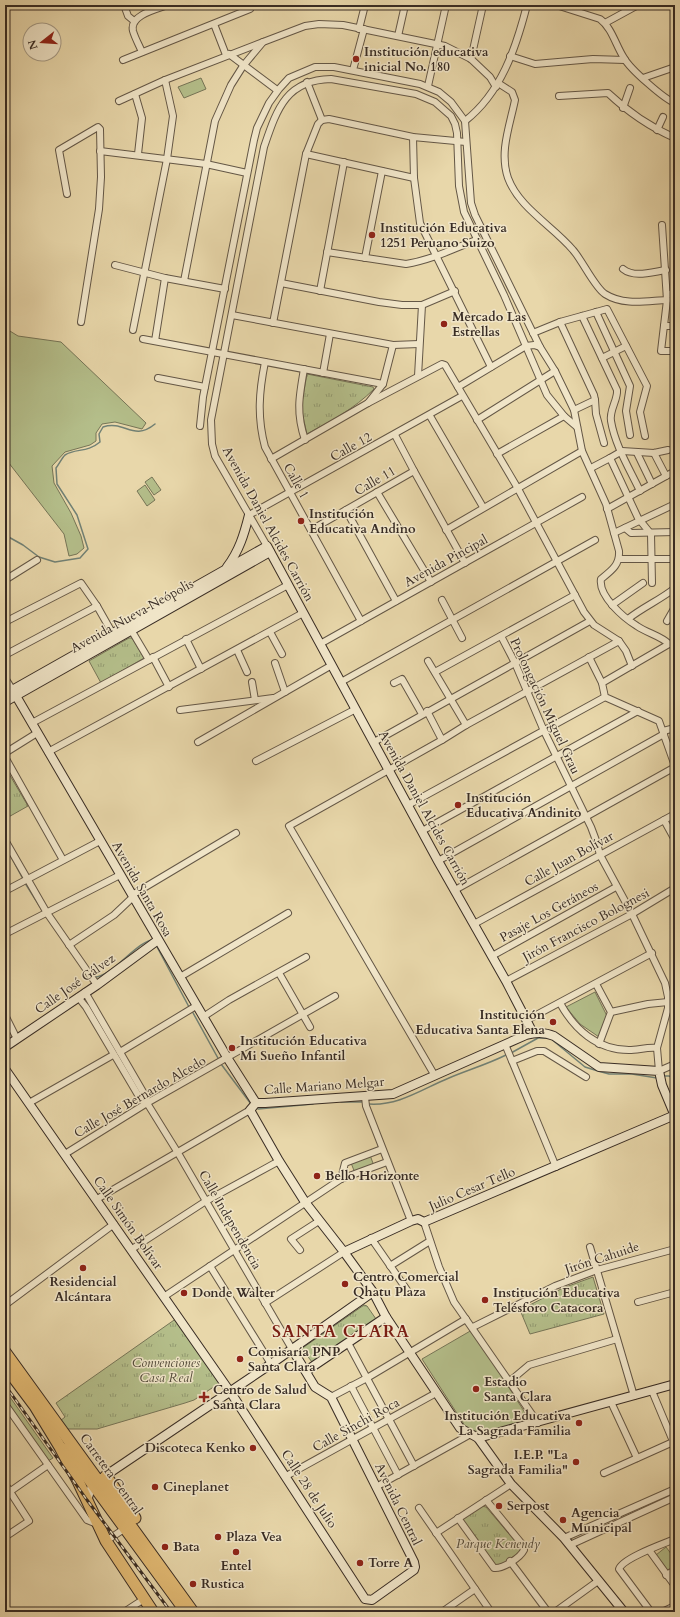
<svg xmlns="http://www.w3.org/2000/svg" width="680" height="1617" font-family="Cardo,serif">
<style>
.grass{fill:#b4be8a;stroke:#767557}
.park{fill:url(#park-tufts);stroke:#767557}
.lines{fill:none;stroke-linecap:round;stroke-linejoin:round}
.stream{stroke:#718175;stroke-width:1.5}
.street-casing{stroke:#645746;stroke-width:8}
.secondary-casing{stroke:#382c24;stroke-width:10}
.primary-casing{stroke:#382c24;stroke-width:11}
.highway-casing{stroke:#382c24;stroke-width:13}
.street{stroke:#f0e5c8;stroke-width:6}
.secondary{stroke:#f0e5c8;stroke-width:8}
.primary{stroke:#e4bc75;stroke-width:9}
.highway{stroke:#e4bc75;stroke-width:11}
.rail-casing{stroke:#382c24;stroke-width:3}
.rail{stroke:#f0e5c8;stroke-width:1.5;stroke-dasharray:4.5;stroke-linecap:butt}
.poi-dot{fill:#8f2418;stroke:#f0e5c8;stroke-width:1.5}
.labels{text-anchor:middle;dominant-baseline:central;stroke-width:3;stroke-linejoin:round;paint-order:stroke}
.poi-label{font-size:13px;font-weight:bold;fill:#382c24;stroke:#f0e5c8;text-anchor:start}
.street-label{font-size:13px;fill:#382c24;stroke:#f0e5c8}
.park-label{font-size:13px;font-style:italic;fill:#514938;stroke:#f0e5c8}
.district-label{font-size:17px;font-weight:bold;letter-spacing:1px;fill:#7a1f14;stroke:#f0e5c8}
</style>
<defs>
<pattern id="park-tufts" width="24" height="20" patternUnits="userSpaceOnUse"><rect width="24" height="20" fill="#b4be8a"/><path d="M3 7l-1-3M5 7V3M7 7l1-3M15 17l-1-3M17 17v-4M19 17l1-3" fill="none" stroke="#939b71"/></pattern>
</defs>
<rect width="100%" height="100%" fill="#e8d7aa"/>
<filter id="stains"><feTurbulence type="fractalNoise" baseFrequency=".005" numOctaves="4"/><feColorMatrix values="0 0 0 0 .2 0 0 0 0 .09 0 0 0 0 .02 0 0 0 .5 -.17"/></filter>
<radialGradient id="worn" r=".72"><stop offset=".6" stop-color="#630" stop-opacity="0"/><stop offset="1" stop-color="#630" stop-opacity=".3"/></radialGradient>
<!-- grass -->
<g class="grass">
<path d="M201,78L206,89L184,98L178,87Z"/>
<path d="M5,328L18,336L61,342L146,423L142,429L115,422L102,424L96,433V441L90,445L65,452L52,466L54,483L71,513L81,536L84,548L77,554L69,556L64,534L5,458Z"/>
<path d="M152,477L161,490L154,495L145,482Z"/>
<path d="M145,485L155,500L147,506L137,491Z"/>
<path d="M595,992L607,1016L599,1037L580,1024L566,1007Z"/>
<path d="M370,1155L374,1166L355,1173L351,1163Z"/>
<path d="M472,1330L529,1419L528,1423L483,1433L467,1429L422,1359Z"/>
<path d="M5,1390L53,1458L48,1461L5,1402Z"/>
<path d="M666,1547L675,1559V1567L668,1572L656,1555Z"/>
</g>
<!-- park -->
<g class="park">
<path d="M307,374L373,387L374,389C354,409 331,421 307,434L301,408Z"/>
<path d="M129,638H132L144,658L101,683L89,661Z"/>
<path d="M5,767L28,806L5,819Z"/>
<path d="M593,1277L604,1314L530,1334L520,1310L563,1288Z"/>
<path d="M364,1305L367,1306L376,1319L312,1362L302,1349L304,1347Z"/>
<path d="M177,1318L221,1382L194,1400L185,1403L97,1429H66L60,1421L65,1417L56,1403Z"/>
<path d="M482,1506L486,1507L521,1548L520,1552L499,1566H495L462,1520Z"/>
</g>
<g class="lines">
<!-- stream -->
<g class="stream">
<path d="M5,535L23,545L39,557L55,562L80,558L88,549L77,515L57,484L56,468C59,464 62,458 65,455C76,448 87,453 100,442L99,434L103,427C125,420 133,442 155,424"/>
<path d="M9,853L23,879"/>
<path d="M25,883L42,910"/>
<path d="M156,945L189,1007"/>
<path d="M94,977C111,978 138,940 153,940"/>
<path d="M192,1011L219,1060"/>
<path d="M511,1053L538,1038H550L585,1067L598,1071L609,1074H632L657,1078"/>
<path d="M221,1064L251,1104"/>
<path d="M662,1076H669L675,1079"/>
<path d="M341,1102H363"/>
<path d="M369,1104C399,1106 422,1089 449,1078C468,1070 488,1064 506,1055"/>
<path d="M258,1109L313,1104"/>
</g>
<defs>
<g id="street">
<path d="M124,5L128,16L134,21"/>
<path d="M556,5L600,19C612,28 616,46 624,58C630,69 664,99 675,103"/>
<path d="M605,23L638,5"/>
<path d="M214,24L226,55"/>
<path d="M359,29L365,5"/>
<path d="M398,36L405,5"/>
<path d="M142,52C139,45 135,38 133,31C129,15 157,9 168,5"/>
<path d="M229,54L277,90"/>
<path d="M510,56L535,64L593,59L625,60"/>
<path d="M471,59L483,5"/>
<path d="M123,60L250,9"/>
<path d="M353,70L364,29"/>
<path d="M643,78L675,67"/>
<path d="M307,82L322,120"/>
<path d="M498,83L512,92L515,100C510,125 499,152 508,178C519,208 553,226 573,250C582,260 595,288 605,294C624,306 646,301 667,300"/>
<path d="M428,86L446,5"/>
<path d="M135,94L142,118L138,154"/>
<path d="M559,96L608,93C628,112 650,127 675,138"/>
<path d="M119,101L165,80L263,42"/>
<path d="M623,108L630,88"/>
<path d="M465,121C501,93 516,48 527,5"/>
<path d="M657,130L663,117"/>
<path d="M413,137L414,178L420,223L491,367"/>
<path d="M100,151L206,164L247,173"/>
<path d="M306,154L414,178"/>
<path d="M67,194L59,150L98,127L100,129L101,177L99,209L81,322"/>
<path d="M662,225L667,300L661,351H675"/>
<path d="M327,252L406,264C431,260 453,249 476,240"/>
<path d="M365,258L382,171"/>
<path d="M115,265L165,278L225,289"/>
<path d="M623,269C634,278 652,272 666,270"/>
<path d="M184,281L215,121L231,85L243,66L263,42L305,26L319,24L343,25L445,46L471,59L490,77L496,87"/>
<path d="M281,283L379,302L402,305H422L455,291"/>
<path d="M320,291L344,162"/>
<path d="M667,295L675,292"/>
<path d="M596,312L630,386L626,411L630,435"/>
<path d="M232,315L393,345L419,344"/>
<path d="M582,316L617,390C618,400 609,410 611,421C615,445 629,468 640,491"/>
<path d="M560,322L607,309L647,386L640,412L645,436"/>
<path d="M273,323L306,154L318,124L322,120L329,119L413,137L466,142"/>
<path d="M664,326H675"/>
<path d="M133,330L167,159L173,116L165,80"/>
<path d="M533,333L560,322L594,395L595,400L574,410"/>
<path d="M143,339L383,384"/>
<path d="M155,341L165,278"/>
<path d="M540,347L555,371L574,410L582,451L606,504L619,551C620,565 611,571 601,579C598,596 624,618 637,626C647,633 661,636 669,644"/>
<path d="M602,358L626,346"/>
<path d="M265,362C259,392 257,417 265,447L361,621"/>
<path d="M304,369C299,397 296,413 305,440"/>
<path d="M323,373L330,334"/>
<path d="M418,376L422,305"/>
<path d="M158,378L205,387"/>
<path d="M595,400L596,414L604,443"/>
<path d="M368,403L442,364L445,365L517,487L584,612L594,625L619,641L626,651L632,666"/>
<path d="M430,416L483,507"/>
<path d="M477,420L555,371"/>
<path d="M200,426L203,397L254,140L257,128L269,103L279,89L289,78L315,67H334L420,84L439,92L451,102L465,121L471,203L475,215L540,347L534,345L526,346L458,387"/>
<path d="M637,453L652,484"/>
<path d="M654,453L666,476"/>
<path d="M497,454L564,416L577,427"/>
<path d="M610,458L622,451L654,453L668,450"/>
<path d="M271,459L368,403L383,384L393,345"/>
<path d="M591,468L610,458L638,518L651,534L652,583"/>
<path d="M414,471L465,563"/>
<path d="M377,492L431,582"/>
<path d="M607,509L675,471"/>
<path d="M346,510L396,601"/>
<path d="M249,515L462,396"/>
<path d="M625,528L631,533L675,532"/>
<path d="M311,530L414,471L395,435"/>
<path d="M446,530L582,451"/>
<path d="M614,533L675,504"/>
<path d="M267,546L215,456L212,444L211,420L264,147C277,109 286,80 331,79L416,94L435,102L451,116L455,124L457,133L459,186L464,212L504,295L547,395L564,416"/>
<path d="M620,559H675"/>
<path d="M5,580L37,560"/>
<path d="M442,600L462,638"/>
<path d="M612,605L643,583"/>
<path d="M628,619C643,607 660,600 675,588"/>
<path d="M667,621L675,607"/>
<path d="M5,622L81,583L97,606L114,636"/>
<path d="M130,628L149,660"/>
<path d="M270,632L282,654"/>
<path d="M501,636L515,663L544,731L591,827L597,843L600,855L632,914L665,983L668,997V1008L657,1048L659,1071L675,1064"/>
<path d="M186,639L201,669"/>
<path d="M675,643L669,644L602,683L605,697L659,721L675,766"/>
<path d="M320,644L582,497"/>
<path d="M237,650L247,672"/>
<path d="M5,655L97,606"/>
<path d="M153,657L169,687"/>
<path d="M589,657L602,683"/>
<path d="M428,661L466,725L442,740"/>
<path d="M275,663L285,692"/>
<path d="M435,672L575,595"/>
<path d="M5,678L12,689"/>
<path d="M252,682L255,700"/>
<path d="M341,682L595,540"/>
<path d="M394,683L402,679L422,714"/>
<path d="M180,710L273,698"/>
<path d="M427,711L442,740L289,826L435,1076"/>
<path d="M32,723L288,585"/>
<path d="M466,725L619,641"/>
<path d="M663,731L675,728"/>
<path d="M198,742L332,665"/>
<path d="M374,742L590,621"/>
<path d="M48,752L303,613"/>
<path d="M5,753L37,733"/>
<path d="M5,757L63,860"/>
<path d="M256,761L356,709"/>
<path d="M408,805L605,697"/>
<path d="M664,820L675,840"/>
<path d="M422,831L638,711"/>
<path d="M5,840L47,913L97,985"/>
<path d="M438,861L664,734"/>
<path d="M455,890L675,767"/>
<path d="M5,891L100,841"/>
<path d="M132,895L236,833"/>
<path d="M474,924L675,814"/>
<path d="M5,934L120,875"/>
<path d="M69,945L114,915L133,897"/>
<path d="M492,956L616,887"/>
<path d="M279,973L310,1027"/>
<path d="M180,977L288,913"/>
<path d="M506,981L632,914L675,888"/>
<path d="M596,984L611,1012L599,1044"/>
<path d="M85,992L146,1097L147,1103L178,1153L292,1349"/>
<path d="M78,997L86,1007L141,1100L147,1103"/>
<path d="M560,1003C574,1029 597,1050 629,1050C638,1050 647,1047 657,1048"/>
<path d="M611,1012L648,1004L668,1002"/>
<path d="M5,1015L17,1039"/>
<path d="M203,1017L229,1000L306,957"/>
<path d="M527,1020L652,953"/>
<path d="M505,1044L556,1167"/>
<path d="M120,1052L196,1006"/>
<path d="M512,1061L537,1051H544L586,1077"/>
<path d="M365,1097L366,1106L411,1221"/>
<path d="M29,1103L113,1055"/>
<path d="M65,1154L147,1103L335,996"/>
<path d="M341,1179L345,1163L382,1149"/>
<path d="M97,1199L250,1110"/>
<path d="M424,1222L439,1267L454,1302L538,1423"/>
<path d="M371,1238L407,1290"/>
<path d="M590,1247L634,1396"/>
<path d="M132,1249L206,1201L279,1161"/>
<path d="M300,1250L291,1239L319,1221"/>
<path d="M210,1266L271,1364"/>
<path d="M390,1266L430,1241"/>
<path d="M165,1296L341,1179L387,1162"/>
<path d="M638,1302L675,1292"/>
<path d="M265,1303L344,1252"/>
<path d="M5,1305L114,1224"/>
<path d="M473,1327L555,1286L597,1270L675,1249"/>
<path d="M348,1343L414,1466"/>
<path d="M510,1381L529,1365L617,1339"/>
<path d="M351,1386L398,1475"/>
<path d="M652,1391L675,1446"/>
<path d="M331,1397L367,1378L466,1319"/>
<path d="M611,1402L637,1458"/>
<path d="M5,1404L87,1520L97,1524"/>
<path d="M604,1473L673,1442"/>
<path d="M286,1476L436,1393"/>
<path d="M5,1484L29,1521L5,1537"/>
<path d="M376,1487L469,1435"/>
<path d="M5,1495L48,1465"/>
<path d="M419,1508L491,1612"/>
<path d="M458,1518L494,1568C503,1569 520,1558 524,1550L522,1544L486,1500"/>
<path d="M436,1533L511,1484"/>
<path d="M564,1538L675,1489"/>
<path d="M106,1541L124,1529"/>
<path d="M570,1545L675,1497"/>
<path d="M649,1550L675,1586"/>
<path d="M510,1561L548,1612"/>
<path d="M666,1575L675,1570"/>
<path d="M124,1612L144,1599"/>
<path d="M442,1612L475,1589"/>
<path d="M555,1612L598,1581"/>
<path d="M651,1612L619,1569C623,1558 663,1544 675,1539"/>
<path d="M662,1612L675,1606"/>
</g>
<g id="secondary">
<path d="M227,567C239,551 244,535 249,515"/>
<path d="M12,689L228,1059L256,1103"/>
<path d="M5,694L267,546L438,861L506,981L533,1033"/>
<path d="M5,702L270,552"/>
<path d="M5,1047L97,985L158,940"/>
<path d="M5,1069L233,1396L365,1599L372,1600L414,1570L415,1567L414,1562L331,1397L315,1387L292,1349"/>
<path d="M256,1103L250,1110L279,1161L305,1202L344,1252L373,1292L386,1317L460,1428L478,1438L511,1484L564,1538L624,1612"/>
<path d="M256,1103H265L393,1094L526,1035C536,1032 545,1032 554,1036L599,1067L659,1071L662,1085L675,1116"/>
<path d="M344,1252L411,1221L418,1219L424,1222L675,1115"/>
<path d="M306,1371L386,1317"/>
<path d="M478,1438L675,1384"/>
<path d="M87,1500L92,1486L99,1480L271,1364L373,1292"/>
</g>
<path id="primary" d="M65,1448L185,1612"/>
<g id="highway">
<path d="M5,1352L193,1612"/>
<path d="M5,1366L35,1406L60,1447L78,1481L106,1541L153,1612"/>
<path d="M106,1476L135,1518"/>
</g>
</defs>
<!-- street casing -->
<use href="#street" class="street-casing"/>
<!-- secondary casing -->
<use href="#secondary" class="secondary-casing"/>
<!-- primary casing -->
<use href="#primary" class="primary-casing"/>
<!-- highway casing -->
<use href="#highway" class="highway-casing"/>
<!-- street -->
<use href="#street" class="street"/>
<!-- secondary -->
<use href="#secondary" class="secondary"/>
<!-- primary -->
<use href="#primary" class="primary"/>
<!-- highway -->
<use href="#highway" class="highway"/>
<defs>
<path id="rail" d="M5,1385L87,1500L171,1612"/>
</defs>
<!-- rail casing -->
<use href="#rail" class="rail-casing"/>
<!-- rail -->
<use href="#rail" class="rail"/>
</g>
<!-- markers -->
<g class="poi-dot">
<circle cx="356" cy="59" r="4"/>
<circle cx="372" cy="235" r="4"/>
<circle cx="444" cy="324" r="4"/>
<circle cx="301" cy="521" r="4"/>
<circle cx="458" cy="805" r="4"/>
<circle cx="553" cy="1022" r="4"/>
<circle cx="232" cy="1048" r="4"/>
<circle cx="317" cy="1176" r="4"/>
<circle cx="83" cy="1268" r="4"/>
<circle cx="345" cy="1284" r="4"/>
<circle cx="184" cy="1293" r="4"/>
<circle cx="485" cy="1300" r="4"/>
<circle cx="240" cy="1359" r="4"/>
<circle cx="476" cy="1389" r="4"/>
<path d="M202 1391h4v4h4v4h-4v4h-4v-4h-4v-4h4z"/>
<circle cx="579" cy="1423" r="4"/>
<circle cx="253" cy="1448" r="4"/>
<circle cx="576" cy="1462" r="4"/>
<circle cx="155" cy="1487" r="4"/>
<circle cx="499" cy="1506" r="4"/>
<circle cx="563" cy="1520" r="4"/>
<circle cx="218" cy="1537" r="4"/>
<circle cx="165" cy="1547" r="4"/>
<circle cx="236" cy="1552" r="4"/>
<circle cx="360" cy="1563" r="4"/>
<circle cx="193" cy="1584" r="4"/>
</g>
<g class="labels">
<!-- poi labels -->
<g class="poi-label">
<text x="364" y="52">Institución educativa<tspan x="364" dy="15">inicial No. 180</tspan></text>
<text x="380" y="228">Institución Educativa<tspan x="380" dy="15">1251 Peruano Suizo</tspan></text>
<text x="452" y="317">Mercado Las<tspan x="452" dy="15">Estrellas</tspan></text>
<text x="309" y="514">Institución<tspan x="309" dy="15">Educativa Andino</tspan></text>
<text x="466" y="798">Institución<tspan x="466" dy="15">Educativa Andinito</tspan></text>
<text x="545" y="1015" text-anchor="end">Institución<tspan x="545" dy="15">Educativa Santa Elena</tspan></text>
<text x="240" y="1041">Institución Educativa<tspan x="240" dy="15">Mi Sueño Infantil</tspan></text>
<text x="325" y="1176">Bello Horizonte</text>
<text x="353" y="1277">Centro Comercial<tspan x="353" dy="15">Qhatu Plaza</tspan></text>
<text x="83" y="1282" text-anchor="middle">Residencial<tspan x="83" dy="15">Alcántara</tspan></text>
<text x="192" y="1293">Donde Walter</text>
<text x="493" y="1293">Institución Educativa<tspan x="493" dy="15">Telésforo Catacora</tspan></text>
<text x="248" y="1352">Comisaría PNP<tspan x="248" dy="15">Santa Clara</tspan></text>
<text x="484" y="1382">Estadio<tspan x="484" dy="15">Santa Clara</tspan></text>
<text x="213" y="1390">Centro de Salud<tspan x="213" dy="15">Santa Clara</tspan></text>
<text x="571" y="1416" text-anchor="end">Institución Educativa<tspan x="571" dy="15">La Sagrada Familia</tspan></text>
<text x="245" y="1448" text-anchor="end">Discoteca Kenko</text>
<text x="568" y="1455" text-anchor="end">I.E.P. "La<tspan x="568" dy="15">Sagrada Familia"</tspan></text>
<text x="163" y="1487">Cineplanet</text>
<text x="507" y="1506">Serpost</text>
<text x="571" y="1513">Agencia<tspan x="571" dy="15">Municipal</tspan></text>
<text x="226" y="1537">Plaza Vea</text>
<text x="173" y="1547">Bata</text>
<text x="368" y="1563">Torre A</text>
<text x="236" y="1566" text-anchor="middle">Entel</text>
<text x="201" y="1584">Rustica</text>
</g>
<!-- street labels -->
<g class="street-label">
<text transform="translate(351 447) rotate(-29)">Calle 12</text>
<text transform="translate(296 481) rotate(61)">Calle 1</text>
<text transform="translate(375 481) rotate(-30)">Calle 11</text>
<text transform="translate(268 524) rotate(61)">Avenida Daniel Alcides Carrión</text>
<text transform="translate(446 561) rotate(-29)">Avenida Pincipal</text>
<text transform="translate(132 616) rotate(-29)">Avenida Nueva Neópolis</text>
<text transform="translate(545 706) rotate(65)">Prolongación Miguel Grau</text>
<text transform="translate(424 808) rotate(61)">Avenida Daniel Alcides Carrión</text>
<text transform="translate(569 859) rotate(-29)">Calle Juan Bolívar</text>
<text transform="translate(142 889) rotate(60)">Avenida Santa Rosa</text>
<text transform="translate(549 912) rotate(-29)">Pasaje Los Geráneos</text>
<text transform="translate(586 925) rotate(-28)">Jirón Francisco Bolognesi</text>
<text transform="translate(75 984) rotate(-35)">Calle José Gálvez</text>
<text transform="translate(324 1086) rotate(-4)">Calle Mariano Melgar</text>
<text transform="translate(140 1097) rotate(-30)">Calle José Bernardo Alcedo</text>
<text transform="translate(472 1189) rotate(-23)">Julio Cesar Tello</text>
<text transform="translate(230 1220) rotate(60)">Calle Independencia</text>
<text transform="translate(128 1223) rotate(55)">Calle Simón Bolívar</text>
<text transform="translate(602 1258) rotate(-18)">Jirón Cahuide</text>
<text transform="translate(356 1425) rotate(-29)">Calle Sinchi Roca</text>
<text transform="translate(111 1474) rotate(54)">Carretera Central</text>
<text transform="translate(309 1489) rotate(57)">Calle 28 de Julio</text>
<text transform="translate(398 1504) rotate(64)">Avenida Central</text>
</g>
<!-- park labels -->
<g class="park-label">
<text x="166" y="1363">Convenciones<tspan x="166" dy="15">Casa Real</tspan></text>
<text x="498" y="1544">Parque Kenendy</text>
</g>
<!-- district labels -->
<g class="district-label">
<text x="341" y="1331">SANTA CLARA</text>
</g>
</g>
<!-- margin -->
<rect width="680" height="1617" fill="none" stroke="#e8d7aa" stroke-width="20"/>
<rect x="6" y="6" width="668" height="1605" fill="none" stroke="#382c24" stroke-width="2"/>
<rect x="10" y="10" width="660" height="1597" fill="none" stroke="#382c24"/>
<!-- north arrow -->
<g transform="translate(42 42) rotate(253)"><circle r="19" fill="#f0e5c8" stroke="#a69b86"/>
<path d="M0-3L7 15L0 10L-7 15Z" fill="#8f2418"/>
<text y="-6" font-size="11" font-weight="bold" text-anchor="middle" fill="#382c24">N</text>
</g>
<rect width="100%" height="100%" filter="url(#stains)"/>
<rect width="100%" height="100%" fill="url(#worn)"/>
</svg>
